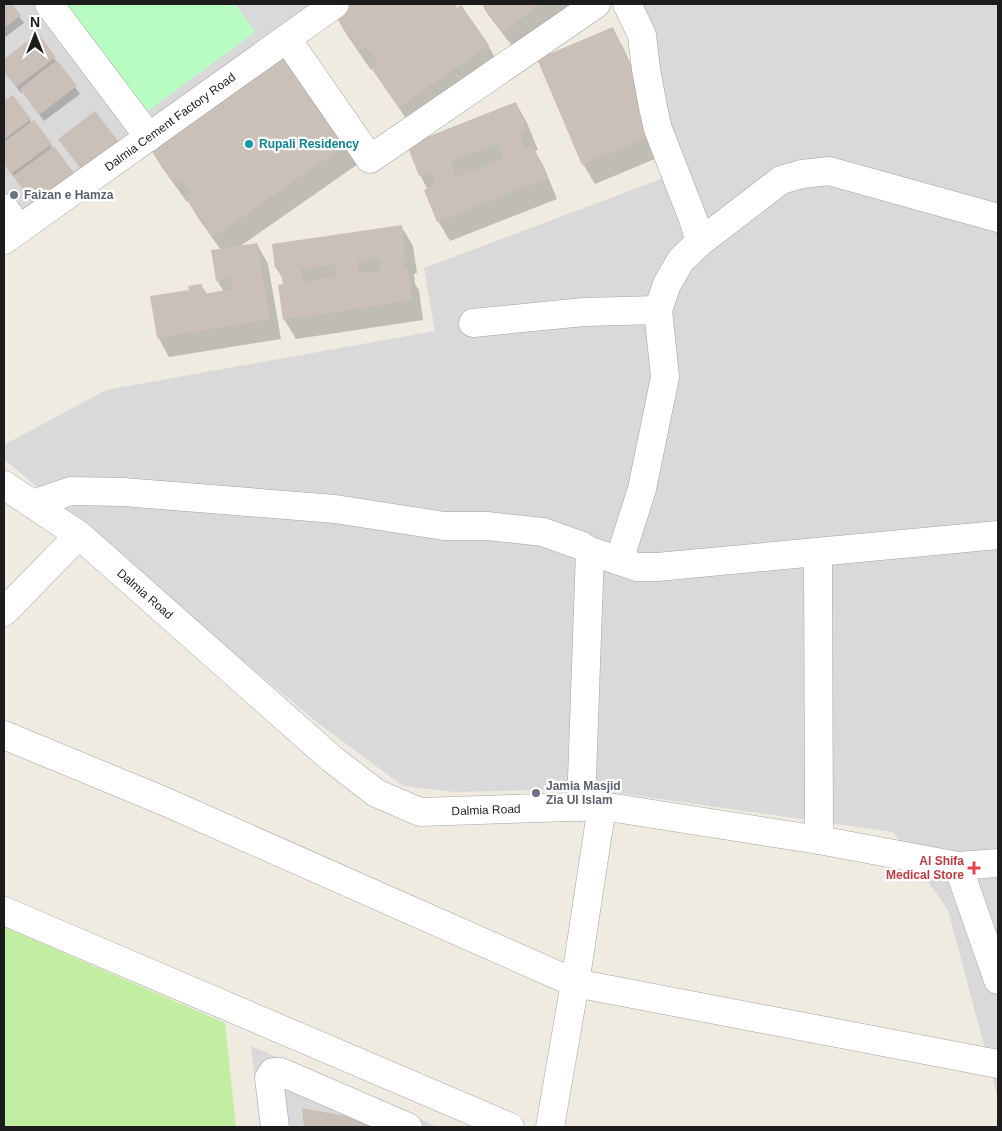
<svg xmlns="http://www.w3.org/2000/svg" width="1002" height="1131" font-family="Helvetica,sans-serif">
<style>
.residential{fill:#dad9d9}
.grass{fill:#c2eea1}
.park{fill:#b8fec2}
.shadow{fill:#0003}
.building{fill:#cbc0b7;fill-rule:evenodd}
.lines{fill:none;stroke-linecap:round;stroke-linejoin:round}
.street-casing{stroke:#a3a3a3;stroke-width:29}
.street{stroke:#fff;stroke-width:28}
.culture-dot{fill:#0f9aa8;stroke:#fff;stroke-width:2}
.worship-dot{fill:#6b7280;stroke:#fff;stroke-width:2}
.health-dot{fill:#e0444e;stroke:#fff;stroke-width:2}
.labels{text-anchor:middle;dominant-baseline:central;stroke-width:4.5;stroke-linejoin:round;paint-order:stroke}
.street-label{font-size:12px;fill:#1c1c1c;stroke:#fff}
.culture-label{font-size:12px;font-weight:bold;fill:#0d838f;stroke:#fff;text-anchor:start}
.worship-label{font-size:12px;font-weight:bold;fill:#5b616d;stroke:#fff;text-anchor:start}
.health-label{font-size:12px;font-weight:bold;fill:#be3a42;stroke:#fff;text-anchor:end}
</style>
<rect width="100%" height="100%" fill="#efebe1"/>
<!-- residential -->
<g class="residential">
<path d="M4,4H332L4,238Z"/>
<path d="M620,4H998V1098L948,910L893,832L590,789L455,792L403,786L314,720L4,459V445L106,390L435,331L424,268L685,170Z"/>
<path d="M251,1046L438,1127H260Z"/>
</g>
<!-- grass -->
<path class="grass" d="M4,927L225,1023L236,1127H4Z"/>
<!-- park -->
<path class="park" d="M63,4H235L255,32L145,113Z"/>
<!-- shadow -->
<g class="shadow">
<path d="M4,4H10L24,23L4,38Z"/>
<path d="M351,4H456L457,6L454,8L488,45L499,65L412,127L385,88L373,68L371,70L347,35L335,15Z"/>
<path d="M482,4H577L516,51L487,13Z"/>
<path d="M613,29L624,49L669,153L595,184L583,164Z"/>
<path d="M37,35L80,94L44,121L23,92L21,93L4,71V60Z"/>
<path d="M283,53L361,162L239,247L257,244L268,264L281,339L169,357L158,337L190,291L201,285L207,294L224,292L217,280L221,250L198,218L188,201L187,202L161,166L149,146Z"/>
<path d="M13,96L32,123L53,148L54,147L73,174L38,210L4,163V103Z"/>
<path d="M516,103L527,123L538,150L535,151L544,167L557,199L450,241L438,221L428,190L420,175Z"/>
<path d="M401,226L413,246L417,273L414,274L415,284L419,290L423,320L296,339L284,319V280L276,268Z"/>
<path d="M304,1110L366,1122L370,1127H305Z"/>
</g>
<!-- building -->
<g class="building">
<path d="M4,4H12L21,15L4,28Z"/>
<path d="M349,4H453L456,8L461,5L489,45L399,107L371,68L378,63L365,46L359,50L334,14Z"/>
<path d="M482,4H540L504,32Z"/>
<path d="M613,27L658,132L582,165L537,59Z"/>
<path d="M38,33L56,57L16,87L4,71V59Z"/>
<path d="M283,51L350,142L213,237L185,197L191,192L181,178L174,182L148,146Z"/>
<path d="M57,60L77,86L39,115L20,89Z"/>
<path d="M13,95L31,119L4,139V101Z"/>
<path d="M516,102L527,130L519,133L525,148L533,145L547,178L437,222L424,190L435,185L430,172L419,176L407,145ZM498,143L504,158L456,177L450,162Z"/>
<path d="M95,111L118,141L81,169L58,139Z"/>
<path d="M34,120L52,144L11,174L4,164V142Z"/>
<path d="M54,146L74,173L33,203L13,176Z"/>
<path d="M402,225L406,253L403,254L405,269L408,268L412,300L283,320L278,285L283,284L280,267L275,268L272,244ZM380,258L381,271L359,273L358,260ZM336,264L338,276L303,282L301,269Z"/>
<path d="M257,243L270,319L157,338L150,296L189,290L188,286L202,284L203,294L232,289L231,278L216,281L211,250Z"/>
<path d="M302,1108L367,1120L368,1127H304Z"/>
</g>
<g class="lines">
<defs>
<g id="street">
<path d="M49,4L149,137"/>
<path d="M287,39L370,159L596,4"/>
<path d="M4,208L19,229"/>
<path d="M4,240L335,4"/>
<path d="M699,243L781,180L802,174L829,171L998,218"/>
<path d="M473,323L584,312L658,310"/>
<path d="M4,485L79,535L332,759L376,793L420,812L602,806L819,840L958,866L998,980"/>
<path d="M32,504L71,491L123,492L335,509L444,526H487L543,532L582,546L590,551L637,567H657L998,535"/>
<path d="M818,553L819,840"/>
<path d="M619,561L642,489L665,377L658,310L667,284L681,260L699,243L698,235L693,219L658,129L653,107L646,69L642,35L627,4"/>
<path d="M4,612L79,535"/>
<path d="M4,735L166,802L575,983L998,1064"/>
<path d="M581,807L590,551"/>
<path d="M958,866L998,863"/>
<path d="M4,911L510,1127"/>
<path d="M275,1127L269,1078L273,1072H281L408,1127"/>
<path d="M550,1127L575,983L602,806"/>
</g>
</defs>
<!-- street casing -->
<use href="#street" class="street-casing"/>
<!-- street -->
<use href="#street" class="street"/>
</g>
<!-- markers -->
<circle class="culture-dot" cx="249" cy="144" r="5"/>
<g class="worship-dot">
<circle cx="14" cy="195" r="5"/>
<circle cx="536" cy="793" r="5"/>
</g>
<path class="health-dot" d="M971.5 860.5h5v5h5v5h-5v5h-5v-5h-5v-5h5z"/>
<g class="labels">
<!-- street labels -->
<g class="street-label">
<text transform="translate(170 122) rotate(-36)">Dalmia Cement Factory Road</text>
<text transform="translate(145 594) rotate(41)">Dalmia Road</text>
<text transform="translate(486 810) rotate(-2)">Dalmia Road</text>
</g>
<!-- culture labels -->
<g class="culture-label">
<text x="259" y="144">Rupali Residency</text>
</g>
<!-- worship labels -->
<g class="worship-label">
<text x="24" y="195">Faizan e Hamza</text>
<text x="546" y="786">Jamia Masjid<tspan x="546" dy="14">Zia Ul Islam</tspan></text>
</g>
<!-- health labels -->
<g class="health-label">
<text x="964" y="861">Al Shifa<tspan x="964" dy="14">Medical Store</tspan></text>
</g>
</g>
<!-- border -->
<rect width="1002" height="1131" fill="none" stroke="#1c1c1c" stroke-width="10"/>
<!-- north arrow -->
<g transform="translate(35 35)" stroke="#ffffff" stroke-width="4" paint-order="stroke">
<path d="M0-4L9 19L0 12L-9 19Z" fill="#1c1c1c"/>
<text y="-8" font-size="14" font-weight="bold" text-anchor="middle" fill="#1c1c1c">N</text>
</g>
</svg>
